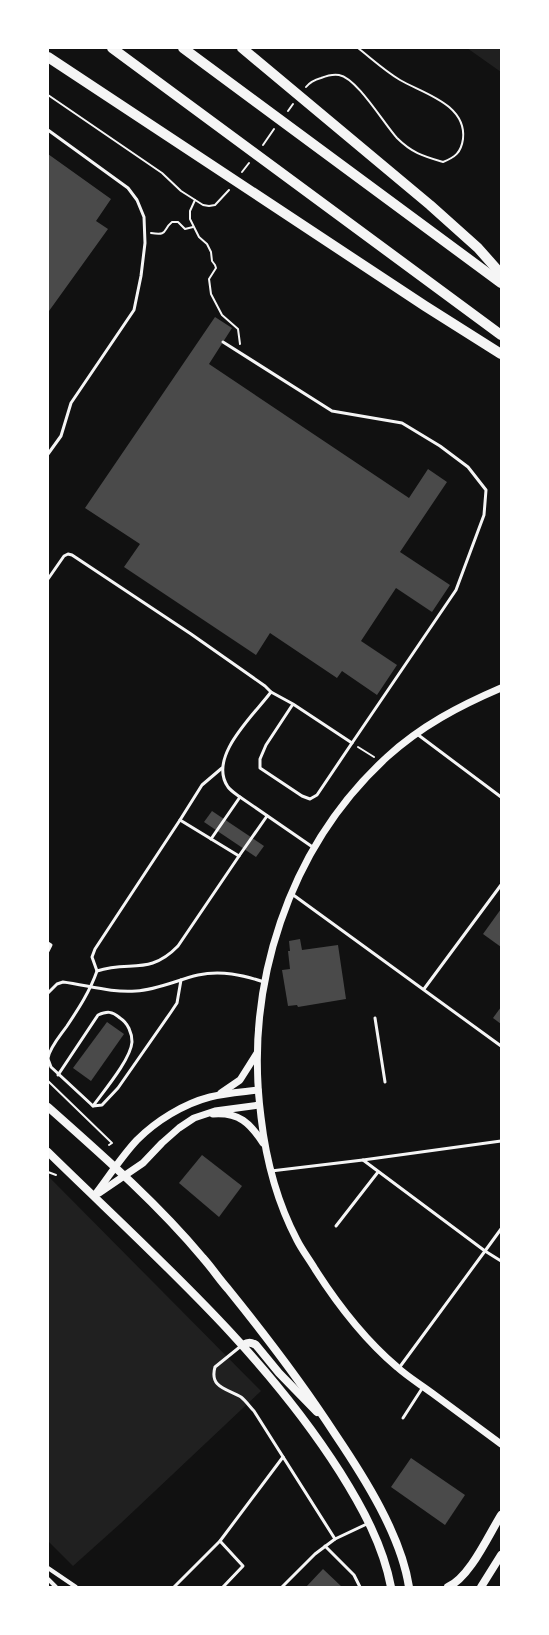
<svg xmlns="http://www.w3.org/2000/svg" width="549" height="1635" font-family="'PT Sans',sans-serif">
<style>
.green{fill:#202020}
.building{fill:#4a4a4a}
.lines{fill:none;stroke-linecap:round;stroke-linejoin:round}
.path{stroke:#f5f5f5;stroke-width:2}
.service{stroke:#f5f5f5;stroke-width:3}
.minor{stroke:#f5f5f5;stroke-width:4}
.tertiary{stroke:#f5f5f5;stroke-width:7}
.secondary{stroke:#f5f5f5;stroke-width:8}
.motorway{stroke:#f5f5f5;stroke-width:10}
</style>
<rect width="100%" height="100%" fill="#111"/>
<!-- green -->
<g class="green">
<path d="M467,48H501V72Z"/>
<path d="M48,1176L261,1391L121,1523L73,1566L48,1541Z"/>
</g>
<!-- building -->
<g class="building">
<path d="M48,154L111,199L96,221L108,229L49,311L48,310Z"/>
<path d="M215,317L232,328L209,364L409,498L428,469L447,482L400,552L450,585L432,612L396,588L361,641L397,665L377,695L342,671L337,678L270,633L256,655L124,567L140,544L85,508Z"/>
<path d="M212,811L264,846L256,857L204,822Z"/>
<path d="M501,909V947L483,934Z"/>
<path d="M300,939L302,950L338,945L346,999L298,1007L297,1005L288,1006L282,970L290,969L288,951H290L289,941Z"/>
<path d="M501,1007V1024L493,1018Z"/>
<path d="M107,1022L124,1034L91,1081L73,1068Z"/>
<path d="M202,1155L242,1186L219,1217L179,1183Z"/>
<path d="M411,1458L465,1495L445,1525L391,1487Z"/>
<path d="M323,1569L342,1587H306Z"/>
</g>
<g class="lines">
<!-- path -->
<g class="path">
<path d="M306,87C310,82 314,80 321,78C326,76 333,74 339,75C357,78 384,124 397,138C412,153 423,156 443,162C455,157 461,153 463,139C467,104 422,93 400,80C385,71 372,59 358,48"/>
<path d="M48,95L162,173L181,191L203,205L209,206L215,205L229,190"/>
<path d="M288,111L293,104"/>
<path d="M263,145L274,129"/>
<path d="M242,172L249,163"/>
<path d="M195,200L190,211V219L199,237L207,244L211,252L212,261L215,265L216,268L209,279L211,294L222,315L238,329L240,344"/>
<path d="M151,233C169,236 162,230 172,222H178L185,229L193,227"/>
<path d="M358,747L374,757"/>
<path d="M48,1081L112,1143L109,1145"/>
<path d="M48,1172L56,1175"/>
</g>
<!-- service -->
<g class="service">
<path d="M48,130L128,188L137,200L144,217L145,243L141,276L134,310L71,403L61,436L48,454"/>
<path d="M223,342L332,411L402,423L440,446L468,467L486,490L484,515L456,590L352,743"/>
<path d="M48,579L64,556L68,554L72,555L191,634L265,686L271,692C254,715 207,757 228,787C231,791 236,794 240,797L314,848"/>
<path d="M271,692L293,704L352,743L317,795L310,799L302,796L260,768V759L266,745L293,704"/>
<path d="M417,734L501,797"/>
<path d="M211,839L240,797"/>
<path d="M239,856L267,816"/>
<path d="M292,894L501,1046"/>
<path d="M48,943L51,945L48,951"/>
<path d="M97,971L92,957L95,949L180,820"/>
<path d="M424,989L501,885"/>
<path d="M48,993L57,984L63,982C87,985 111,993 136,991C157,990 177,980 198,975C221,970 243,975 264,982"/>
<path d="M375,1018L385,1082"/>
<path d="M48,1058C50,1047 60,1036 67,1026C79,1008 90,991 97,971C130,960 149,976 178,946L239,856L180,820L202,785L222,768"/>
<path d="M48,1059L51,1067L93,1106L102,1105L118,1088L171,1012L177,1003L181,980"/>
<path d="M58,1075L98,1015C107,1011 112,1011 120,1018C128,1023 132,1033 132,1042C131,1059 103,1092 93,1106"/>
<path d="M363,1160L485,1251L399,1368"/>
<path d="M271,1171L363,1160L501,1141"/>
<path d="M336,1226L378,1172"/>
<path d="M501,1229L485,1251L501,1261"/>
<path d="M241,1346L215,1367C209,1388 228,1389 241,1397C246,1401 250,1407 254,1411L335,1539"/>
<path d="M403,1418L423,1387"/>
<path d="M220,1541L243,1566L223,1587"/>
<path d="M325,1546L354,1575L360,1587"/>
<path d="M174,1587L220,1541L283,1457"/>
<path d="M282,1587L315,1554L335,1539L369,1523"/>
</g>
<!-- minor -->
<g class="minor">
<path d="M48,1568L76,1587"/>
<path d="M48,1579L56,1587"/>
</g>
<!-- tertiary -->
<g class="tertiary">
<path d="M501,688C459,706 421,726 387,757C288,848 244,986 261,1117C266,1160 277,1202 297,1240C302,1250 309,1259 315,1269C338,1305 364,1339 397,1367C408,1377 420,1384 432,1393C455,1410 478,1427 501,1444"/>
<path d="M221,1093L240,1080L257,1053"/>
<path d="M213,1114C239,1112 250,1123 263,1143"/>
<path d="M99,1193L143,1163L162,1143L179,1128L194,1118L215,1111L259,1105"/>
<path d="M94,1196C108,1178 121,1157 137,1140C156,1121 183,1104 210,1097C225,1093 242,1092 258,1090"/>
</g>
<!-- secondary -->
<g class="secondary">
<path d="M48,1107C101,1154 157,1203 203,1258C212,1268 219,1279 228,1289C266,1336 302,1383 335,1434C364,1477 401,1535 409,1587"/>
<path d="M48,1152C151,1253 262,1349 340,1472C362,1507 383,1545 391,1587"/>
<path d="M243,1345C248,1342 251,1342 256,1345L279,1373L317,1412"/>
<path d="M448,1587C470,1577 488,1536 501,1515"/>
<path d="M481,1587L501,1555"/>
</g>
<!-- motorway -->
<g class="motorway">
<path d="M112,48L501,335"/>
<path d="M183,48L501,283"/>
<path d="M242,48L430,205L478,248L501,274"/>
<path d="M48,57L425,306L501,354"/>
</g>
</g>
<!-- border -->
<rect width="549" height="1635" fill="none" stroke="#ffffff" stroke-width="98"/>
</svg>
